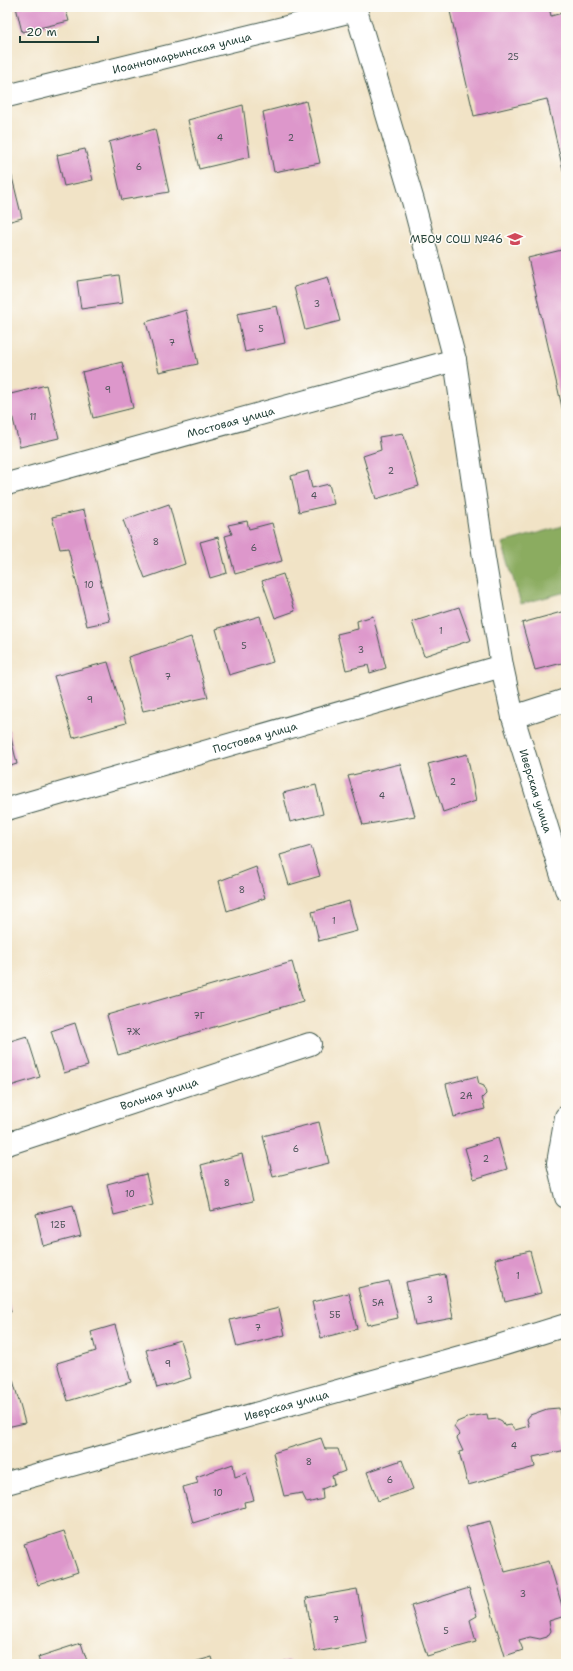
<svg xmlns="http://www.w3.org/2000/svg" width="573" height="1671" font-family="'Shantell Sans',sans-serif">
<style>
.forest{fill:#8bac61;stroke:#55744a}
.building{fill:#dd97cb}
.lines{fill:none;stroke-linecap:round;stroke-linejoin:round}
.street-casing{stroke:#3e564a;stroke-width:24}
.street{stroke:#fff;stroke-width:22}
.labels{text-anchor:middle;dominant-baseline:central;stroke-width:3;stroke-linejoin:round;paint-order:stroke}
.number-label{font-size:9px;fill:#4e545a}
.street-label{font-size:11px;fill:#1f3d34;stroke:#fdfcf7}
.poi-label{font-size:11px;fill:#1f3d34;stroke:#fdfcf7;text-anchor:end}
</style>
<rect width="100%" height="100%" fill="#fdfcf7"/>
<filter id="ink" filterUnits="userSpaceOnUse"><feTurbulence type="fractalNoise" baseFrequency=".025" numOctaves="2"/><feDisplacementMap in="SourceGraphic" scale="8" xChannelSelector="R" yChannelSelector="G"/><feConvolveMatrix kernelMatrix="1 2 1 2 8 2 1 2 1" color-interpolation-filters="sRGB"/></filter>
<filter id="wash" filterUnits="userSpaceOnUse"><feTurbulence type="fractalNoise" baseFrequency=".012" numOctaves="4" result="noise"/><feDisplacementMap in="SourceGraphic" scale="16" xChannelSelector="R" yChannelSelector="G"/><feGaussianBlur stdDeviation="0.9" result="paint"/><feColorMatrix in="noise" values="0 0 0 0 0 0 0 0 0 0 0 0 0 0 0 0 0 1.4 0 .05"/><feComposite in="paint" operator="in"/></filter>
<g filter="url(#wash)">
<rect width="100%" height="100%" fill="#f1e3c6"/>
<!-- forest -->
<path class="forest" d="M566,525V592L521,604L502,543Z"/>
<g id="blocks">
<!-- building -->
<g class="building">
<path d="M16,7H65L69,21L22,32Z"/>
<path d="M449,7H549L551,16L566,12V183L547,99L474,116Z"/>
<path d="M306,101L320,163L274,172L263,112Z"/>
<path d="M243,105L250,157L199,169L188,120Z"/>
<path d="M155,129L169,192L122,200L109,142Z"/>
<path d="M85,149L93,180L64,186L57,155Z"/>
<path d="M11,173L22,218L7,222V174Z"/>
<path d="M566,249V416H564L528,258Z"/>
<path d="M119,275L123,303L81,309L77,281Z"/>
<path d="M328,277L340,321L305,330L294,287Z"/>
<path d="M277,306L285,343L245,352L237,314Z"/>
<path d="M186,310L198,364L159,372L146,322Z"/>
<path d="M122,362L133,408L93,418L82,372Z"/>
<path d="M46,385L59,438L20,447L7,395Z"/>
<path d="M403,433L419,486L376,499L363,456L381,450L379,437Z"/>
<path d="M308,471L312,488L329,484L334,504L299,512L291,476Z"/>
<path d="M169,504L185,564L145,578L123,520Z"/>
<path d="M84,510L110,621L87,626L68,548L60,549L52,517Z"/>
<path d="M247,521L249,529L272,523L282,561L235,574L225,536L232,534L228,525Z"/>
<path d="M218,537L227,573L210,578L200,542Z"/>
<path d="M283,574L295,611L275,618L262,581Z"/>
<path d="M459,607L471,640L424,656L412,622Z"/>
<path d="M565,611L566,662L535,670L522,623Z"/>
<path d="M260,616L273,662L229,675L216,629Z"/>
<path d="M373,616L386,668L370,673L368,665L346,670L337,634L358,629L357,621Z"/>
<path d="M191,637L208,697L143,711L128,657Z"/>
<path d="M108,662L126,723L73,738L54,676Z"/>
<path d="M9,729L17,764L7,767V730Z"/>
<path d="M467,754L476,801L443,812L428,764Z"/>
<path d="M400,764L415,816L363,825L348,776Z"/>
<path d="M316,785L323,814L290,822L283,793Z"/>
<path d="M311,846L320,876L289,885L280,855Z"/>
<path d="M256,867L265,898L227,911L219,881Z"/>
<path d="M349,901L357,931L319,941L312,912Z"/>
<path d="M292,962L303,1001L118,1055L107,1015Z"/>
<path d="M75,1023L88,1066L64,1073L51,1031Z"/>
<path d="M27,1036L40,1077L7,1087V1042Z"/>
<path d="M477,1076L479,1084L484,1086L486,1094L482,1098L485,1109L454,1117L446,1084Z"/>
<path d="M319,1122L329,1163L273,1177L263,1136Z"/>
<path d="M498,1138L507,1169L474,1179L465,1148Z"/>
<path d="M242,1154L253,1201L211,1211L201,1165Z"/>
<path d="M146,1174L153,1205L114,1215L107,1184Z"/>
<path d="M73,1205L81,1236L43,1246L36,1214Z"/>
<path d="M530,1251L541,1293L505,1302L495,1259Z"/>
<path d="M445,1274L453,1318L415,1325L406,1282Z"/>
<path d="M389,1281L398,1318L367,1325L358,1288Z"/>
<path d="M349,1293L357,1329L321,1338L312,1302Z"/>
<path d="M7,1297L11,1312L7,1314Z"/>
<path d="M279,1308L285,1335L237,1347L230,1320Z"/>
<path d="M115,1325L131,1382L68,1401L57,1363L96,1351L91,1332Z"/>
<path d="M180,1340L191,1378L157,1388L146,1350Z"/>
<path d="M13,1380L25,1423L7,1427V1382Z"/>
<path d="M559,1408L566,1450L533,1457L535,1467L468,1485L459,1452L463,1451L457,1438L460,1435L454,1427L457,1422L469,1417L487,1414L488,1420L498,1419L502,1421L505,1426L511,1425L515,1430L529,1426L527,1419L530,1415L547,1409Z"/>
<path d="M321,1438L325,1449H338L345,1471L332,1476L334,1484L322,1489L323,1499L307,1503L302,1493L284,1496L273,1453Z"/>
<path d="M402,1460L413,1489L378,1501L367,1472Z"/>
<path d="M233,1464L235,1477L246,1473L254,1500L244,1502L245,1507L193,1523L183,1487L198,1483L196,1477Z"/>
<path d="M490,1521L505,1572L549,1561L565,1616L549,1621L551,1631L547,1637L540,1639L530,1637L519,1640L523,1650L505,1656L466,1527Z"/>
<path d="M64,1531L78,1572L38,1585L24,1544Z"/>
<path d="M469,1588L477,1616L470,1620L476,1642L427,1656L411,1606Z"/>
<path d="M357,1589L367,1643L315,1652L306,1598Z"/>
<path d="M81,1643L88,1664H40L38,1657Z"/>
<path d="M212,1657L214,1664H187Z"/>
<path d="M291,1660V1664H277V1663Z"/>
</g>
</g>
</g>
<g filter="url(#ink)">
<use href="#blocks" fill-opacity="0" stroke="#3e564a" stroke-width="1"/>
<g class="lines">
<defs>
<g id="street">
<path id="s1" d="M355,7L413,201L455,360L484,558L502,666L513,717L566,889"/>
<path id="s2" d="M7,96L356,10"/>
<path id="s3" d="M7,484L455,360"/>
<path d="M513,717L566,700"/>
<path id="s4" d="M7,809L502,666"/>
<path d="M566,1117L558,1163L566,1197"/>
<path id="s5" d="M7,1144L310,1044"/>
<path id="s6" d="M7,1483L492,1348L566,1325"/>
</g>
</defs>
<!-- street casing -->
<use href="#street" class="street-casing"/>
<!-- street -->
<use href="#street" class="street"/>
</g>
</g>
<!-- icons -->
<defs>
<symbol id="school-bare" viewBox="-9 -9 18 18"><path d="M0-5L7-2L0 1L-7-2ZM-4 1L0 2.5L4 1V4Q0 6-4 4Z" fill="#d1495b" stroke="#fdfcf7" stroke-width="2.5" paint-order="stroke"/></symbol>
</defs>
<g fill-rule="evenodd">
<use href="#school-bare" x="504" y="228" width="22" height="22"/>
</g>
<g class="labels">
<!-- number labels -->
<g class="number-label">
<text x="513" y="57">25</text>
<text x="220" y="138">4</text>
<text x="291" y="138">2</text>
<text x="139" y="167">6</text>
<text x="317" y="304">3</text>
<text x="261" y="329">5</text>
<text x="172" y="343">7</text>
<text x="108" y="390">9</text>
<text x="33" y="417">11</text>
<text x="391" y="471">2</text>
<text x="314" y="496">4</text>
<text x="156" y="542">8</text>
<text x="254" y="548">6</text>
<text x="89" y="585">10</text>
<text x="441" y="631">1</text>
<text x="244" y="646">5</text>
<text x="361" y="650">3</text>
<text x="168" y="677">7</text>
<text x="90" y="700">9</text>
<text x="453" y="782">2</text>
<text x="382" y="796">4</text>
<text x="242" y="890">8</text>
<text x="334" y="921">1</text>
<text x="199" y="1016">7Г</text>
<text x="133" y="1032">7Ж</text>
<text x="466" y="1096">2А</text>
<text x="296" y="1149">6</text>
<text x="486" y="1159">2</text>
<text x="227" y="1183">8</text>
<text x="130" y="1194">10</text>
<text x="58" y="1225">12Б</text>
<text x="518" y="1276">1</text>
<text x="430" y="1300">3</text>
<text x="378" y="1303">5А</text>
<text x="335" y="1315">5Б</text>
<text x="258" y="1328">7</text>
<text x="168" y="1364">9</text>
<text x="514" y="1446">4</text>
<text x="309" y="1462">8</text>
<text x="390" y="1480">6</text>
<text x="218" y="1493">10</text>
<text x="523" y="1594">3</text>
<text x="336" y="1620">7</text>
<text x="446" y="1631">5</text>
</g>
<!-- street labels -->
<g class="street-label">
<text stroke="none"><textPath href="#s2" startOffset="180">Иоанномарьинская улица</textPath></text>
<text stroke="none"><textPath href="#s3" startOffset="232">Мостовая улица</textPath></text>
<text stroke="none"><textPath href="#s4" startOffset="258">Постовая улица</textPath></text>
<text stroke="none"><textPath href="#s1" startOffset="806">Иверская улица</textPath></text>
<text stroke="none"><textPath href="#s5" startOffset="160">Вольная улица</textPath></text>
<text stroke="none"><textPath href="#s6" startOffset="290">Иверская улица</textPath></text>
</g>
<!-- poi labels -->
<g class="poi-label">
<text x="503" y="239">МБОУ СОШ №46</text>
</g>
</g>
<!-- margin -->
<rect width="573" height="1671" fill="none" stroke="#fdfcf7" stroke-width="24"/>
<!-- scale -->
<path d="M20 36v6h78v-6" fill="none" stroke="#1f3d34" stroke-width="2"/>
<text x="26" y="36" font-size="12" fill="#1f3d34" stroke="#fdfcf7" stroke-width="3" paint-order="stroke">20 m</text>
</svg>
